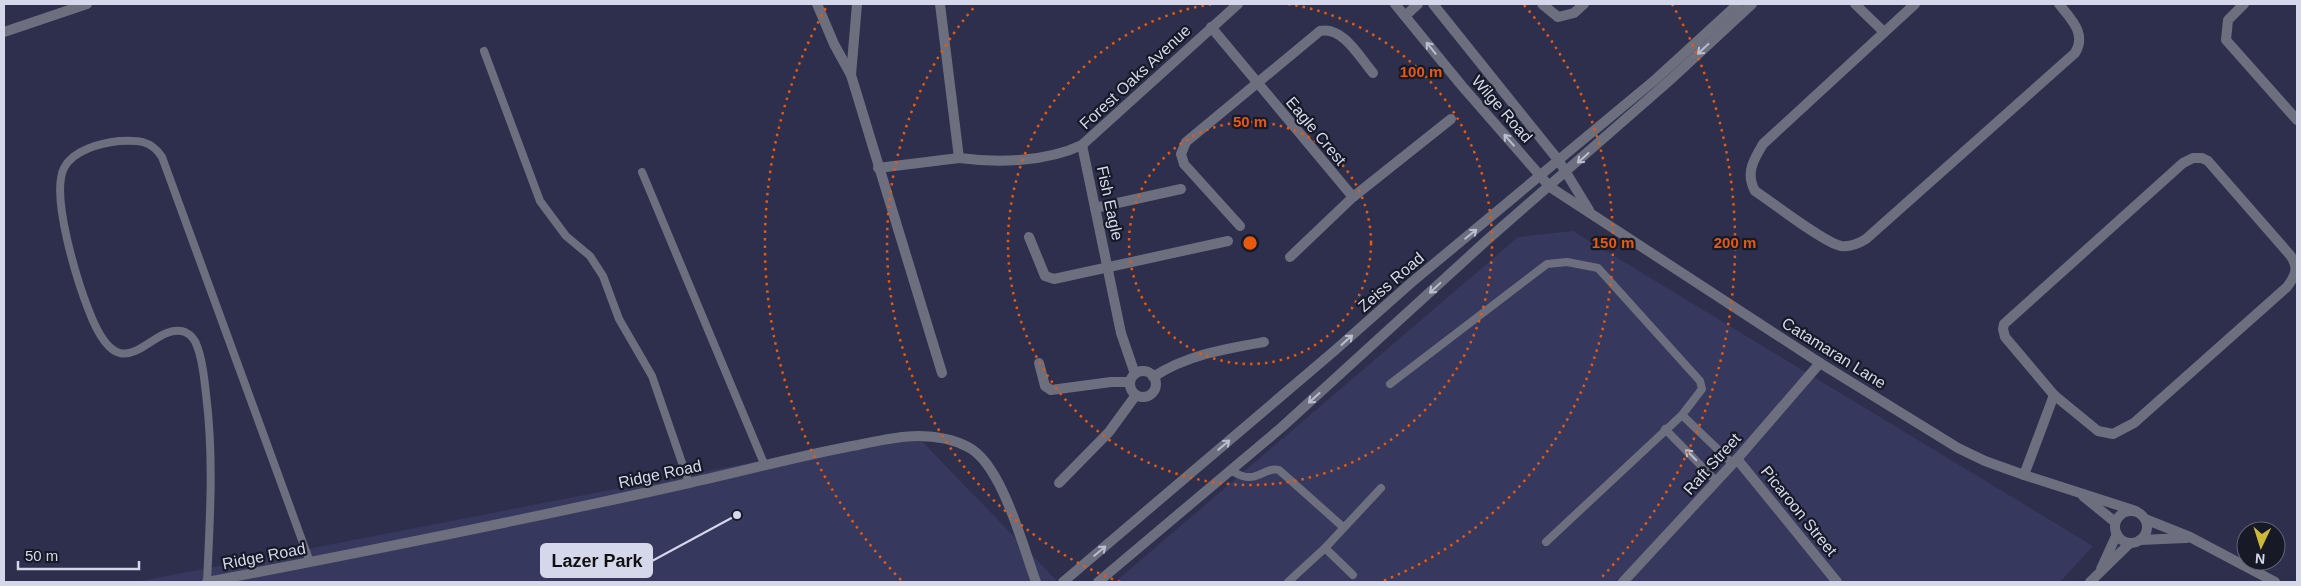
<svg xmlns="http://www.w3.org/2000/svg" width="2301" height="586" font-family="Arial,sans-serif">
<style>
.built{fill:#36385d}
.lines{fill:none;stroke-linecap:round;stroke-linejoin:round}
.service{stroke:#6d6f7e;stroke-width:8}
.minor{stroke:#6d6f7e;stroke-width:10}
.tertiary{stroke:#6d6f7e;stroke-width:10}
.oneway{stroke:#bbbed0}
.ring{fill:none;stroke:#e8590c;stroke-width:2.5;stroke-dasharray:2.5 5}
.labels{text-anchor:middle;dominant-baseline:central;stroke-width:4.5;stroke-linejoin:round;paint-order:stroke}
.street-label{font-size:16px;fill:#d5d8eb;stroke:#171926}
.centre{fill:#e8590c;stroke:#171926;stroke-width:2.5}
.ring-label{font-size:15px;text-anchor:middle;font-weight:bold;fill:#e8590c;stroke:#171926;stroke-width:4.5;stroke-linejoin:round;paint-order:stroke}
.leader{fill:none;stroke:#d5d8eb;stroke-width:2}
.callout-dot{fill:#d5d8eb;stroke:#171926;stroke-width:2}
.callout{fill:#d5d8eb;stroke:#d5d8eb;stroke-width:2}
.callout-label{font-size:18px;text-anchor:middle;font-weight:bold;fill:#111}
</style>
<rect width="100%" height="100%" fill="#2d2f4d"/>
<!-- built -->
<g class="built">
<path d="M1573,231L2093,546L2060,582H1115L1518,237Z"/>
<path d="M912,431L1058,582H135L292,552Z"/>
</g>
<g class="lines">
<!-- service -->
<g class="service">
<path d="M484,51L540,201L566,236L590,256L603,276L619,319L652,376L689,483"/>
<path d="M642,172L765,466"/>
<path d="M1390,384L1547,264L1567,262L1598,268L1700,381L1702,389L1682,415L1546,542"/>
<path d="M1682,415L1733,464"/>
<path d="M1665,429L1716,481"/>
<path d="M1230,470C1236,473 1243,478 1250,477C1260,477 1268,467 1279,470L1343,527"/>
<path d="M1325,548L1353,575"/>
<path d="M207,582C210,519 214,457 206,394C204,377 203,361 197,346C195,339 191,335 185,332C150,320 123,400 89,311C78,283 50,196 64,168C73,150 101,143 119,141C138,140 151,140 162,157L310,562"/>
<path d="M1288,582L1325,548L1381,488"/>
</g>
<!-- minor -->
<g class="minor">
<path d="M817,4L834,44L851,75L942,373"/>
<path d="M940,4L959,158C998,163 1046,162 1082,145L1238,4"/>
<path d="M1395,4L1462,86L1550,187L1820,363L1958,448L1985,461L2024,475L2136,511"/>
<path d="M1433,4L1559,161L1589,210"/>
<path d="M1542,4L1558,17L1574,13L1584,4"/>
<path d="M1855,4L1884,32"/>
<path d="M1915,4L1763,144C1754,159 1745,173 1755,191C1772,202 1824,243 1841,246C1850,247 1858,244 1866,239L2075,53C2087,34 2071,19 2059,4"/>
<path d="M2244,4L2228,20L2226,40L2297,120"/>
<path d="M1405,16L1418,4"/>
<path d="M1211,27L1353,197"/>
<path d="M4,32L87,4"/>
<path d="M851,75L857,4"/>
<path d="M1082,145L1121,333L1135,374"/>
<path d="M2193,158H2202L2208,161L2290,255C2299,267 2296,275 2287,287L2134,423L2113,434L2098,431L2054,395L2005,337L2003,329L2004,324L2183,163Z"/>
<path d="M878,168L959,158"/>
<path d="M1095,208L1181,189"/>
<path d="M1240,226L1184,164L1181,154L1186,142L1320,31C1343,26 1360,58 1373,73"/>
<path d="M1029,237L1045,276L1054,279L1228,241"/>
<path d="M1290,257L1353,197L1451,119"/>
<path d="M1039,363L1045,386L1051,390L1111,382H1130"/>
<circle cx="1143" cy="384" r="13"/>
<path d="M1153,377C1187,355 1224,349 1264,342"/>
<path d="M1737,459L1837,582"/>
<path d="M2024,475L2054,395"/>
<path d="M1059,483L1109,432L1136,395"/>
<path d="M2083,496L2115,522"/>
<circle cx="2131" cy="527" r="16"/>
<path d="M2145,519L2190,537L2275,582"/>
<path d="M2140,540L2186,538"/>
<path d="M2101,569L2117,534"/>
<path d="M207,582C368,551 529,519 689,483C745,471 801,455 858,445C877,441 898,436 918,436C935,436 953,439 968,447C1002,464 1023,547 1036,582"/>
<path d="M1623,582L1737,459L1820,363"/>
<path d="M2090,582L2130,543"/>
</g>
<!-- tertiary -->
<g class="tertiary">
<path d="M1063,582L1333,352L1412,282L1656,79L1738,4"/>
<path d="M1098,582L1282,427L1487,240L1669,81L1752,4"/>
</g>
</g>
<!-- one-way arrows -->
<defs><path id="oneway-shaft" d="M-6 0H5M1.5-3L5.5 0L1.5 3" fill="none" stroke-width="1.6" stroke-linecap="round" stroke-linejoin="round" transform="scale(1.25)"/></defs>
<g class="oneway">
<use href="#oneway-shaft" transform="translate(1431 48) rotate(-129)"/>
<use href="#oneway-shaft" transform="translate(1703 49) rotate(137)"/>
<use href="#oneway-shaft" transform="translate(1509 140) rotate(-131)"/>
<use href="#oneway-shaft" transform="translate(1583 158) rotate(138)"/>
<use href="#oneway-shaft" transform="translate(1471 234) rotate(-39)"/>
<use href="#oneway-shaft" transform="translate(1435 288) rotate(137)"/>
<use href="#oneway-shaft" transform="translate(1347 340) rotate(-42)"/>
<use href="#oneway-shaft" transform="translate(1314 398) rotate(138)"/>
<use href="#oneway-shaft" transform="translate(1224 445) rotate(-40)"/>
<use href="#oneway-shaft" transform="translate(1691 455) rotate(-135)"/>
<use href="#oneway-shaft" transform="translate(1100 551) rotate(-40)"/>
</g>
<!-- distance rings -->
<g class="ring">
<circle cx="1250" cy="243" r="121"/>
<path d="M1288 4A242 242 0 1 1 1212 4"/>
<path d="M1120 582A363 363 0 0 1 976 5M1524 5A363 363 0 0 1 1380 582"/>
<path d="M901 580A485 485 0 0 1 828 4M1672 4A485 485 0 0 1 1599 580"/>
</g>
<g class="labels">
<!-- street labels -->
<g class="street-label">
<text transform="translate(1135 77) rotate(-43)">Forest Oaks Avenue</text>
<text transform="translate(1502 109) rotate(49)">Wilge Road</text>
<text transform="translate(1316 131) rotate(50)">Eagle Crest</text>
<text transform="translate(1110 203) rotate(78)">Fish Eagle</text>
<text transform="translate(1391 282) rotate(-41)">Zeiss Road</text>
<text transform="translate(1834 353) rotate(32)">Catamaran Lane</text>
<text transform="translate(1712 464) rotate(-48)">Raft Street</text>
<text transform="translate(660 474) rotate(-12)">Ridge Road</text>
<text transform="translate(1799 511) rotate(51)">Picaroon Street</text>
<text transform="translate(264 556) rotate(-11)">Ridge Road</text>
</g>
</g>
<circle cx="1250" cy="243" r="8" class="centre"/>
<g class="ring-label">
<text x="1421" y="77">100 m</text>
<text x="1250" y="127">50 m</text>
<text x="1613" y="248">150 m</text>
<text x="1735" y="248">200 m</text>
</g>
<!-- callouts -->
<path class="leader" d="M737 515L652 561"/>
<circle class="callout-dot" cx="737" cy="515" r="5"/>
<rect class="callout" x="541" y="544" width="111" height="33" rx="5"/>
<g class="callout-label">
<text x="597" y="567">Lazer Park</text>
</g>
<!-- border -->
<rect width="2301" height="586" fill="none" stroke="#d5d8eb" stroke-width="10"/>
<!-- north arrow -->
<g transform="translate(2261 546) rotate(184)"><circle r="24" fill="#171926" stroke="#636575"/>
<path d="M0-4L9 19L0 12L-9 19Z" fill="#cdb938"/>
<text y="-8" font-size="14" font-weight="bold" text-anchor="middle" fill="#d5d8eb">N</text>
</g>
<!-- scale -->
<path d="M18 561v8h121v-8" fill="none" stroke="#d5d8eb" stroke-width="2.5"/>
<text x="25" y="561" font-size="15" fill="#d5d8eb" stroke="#171926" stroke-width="4" paint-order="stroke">50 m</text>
</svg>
